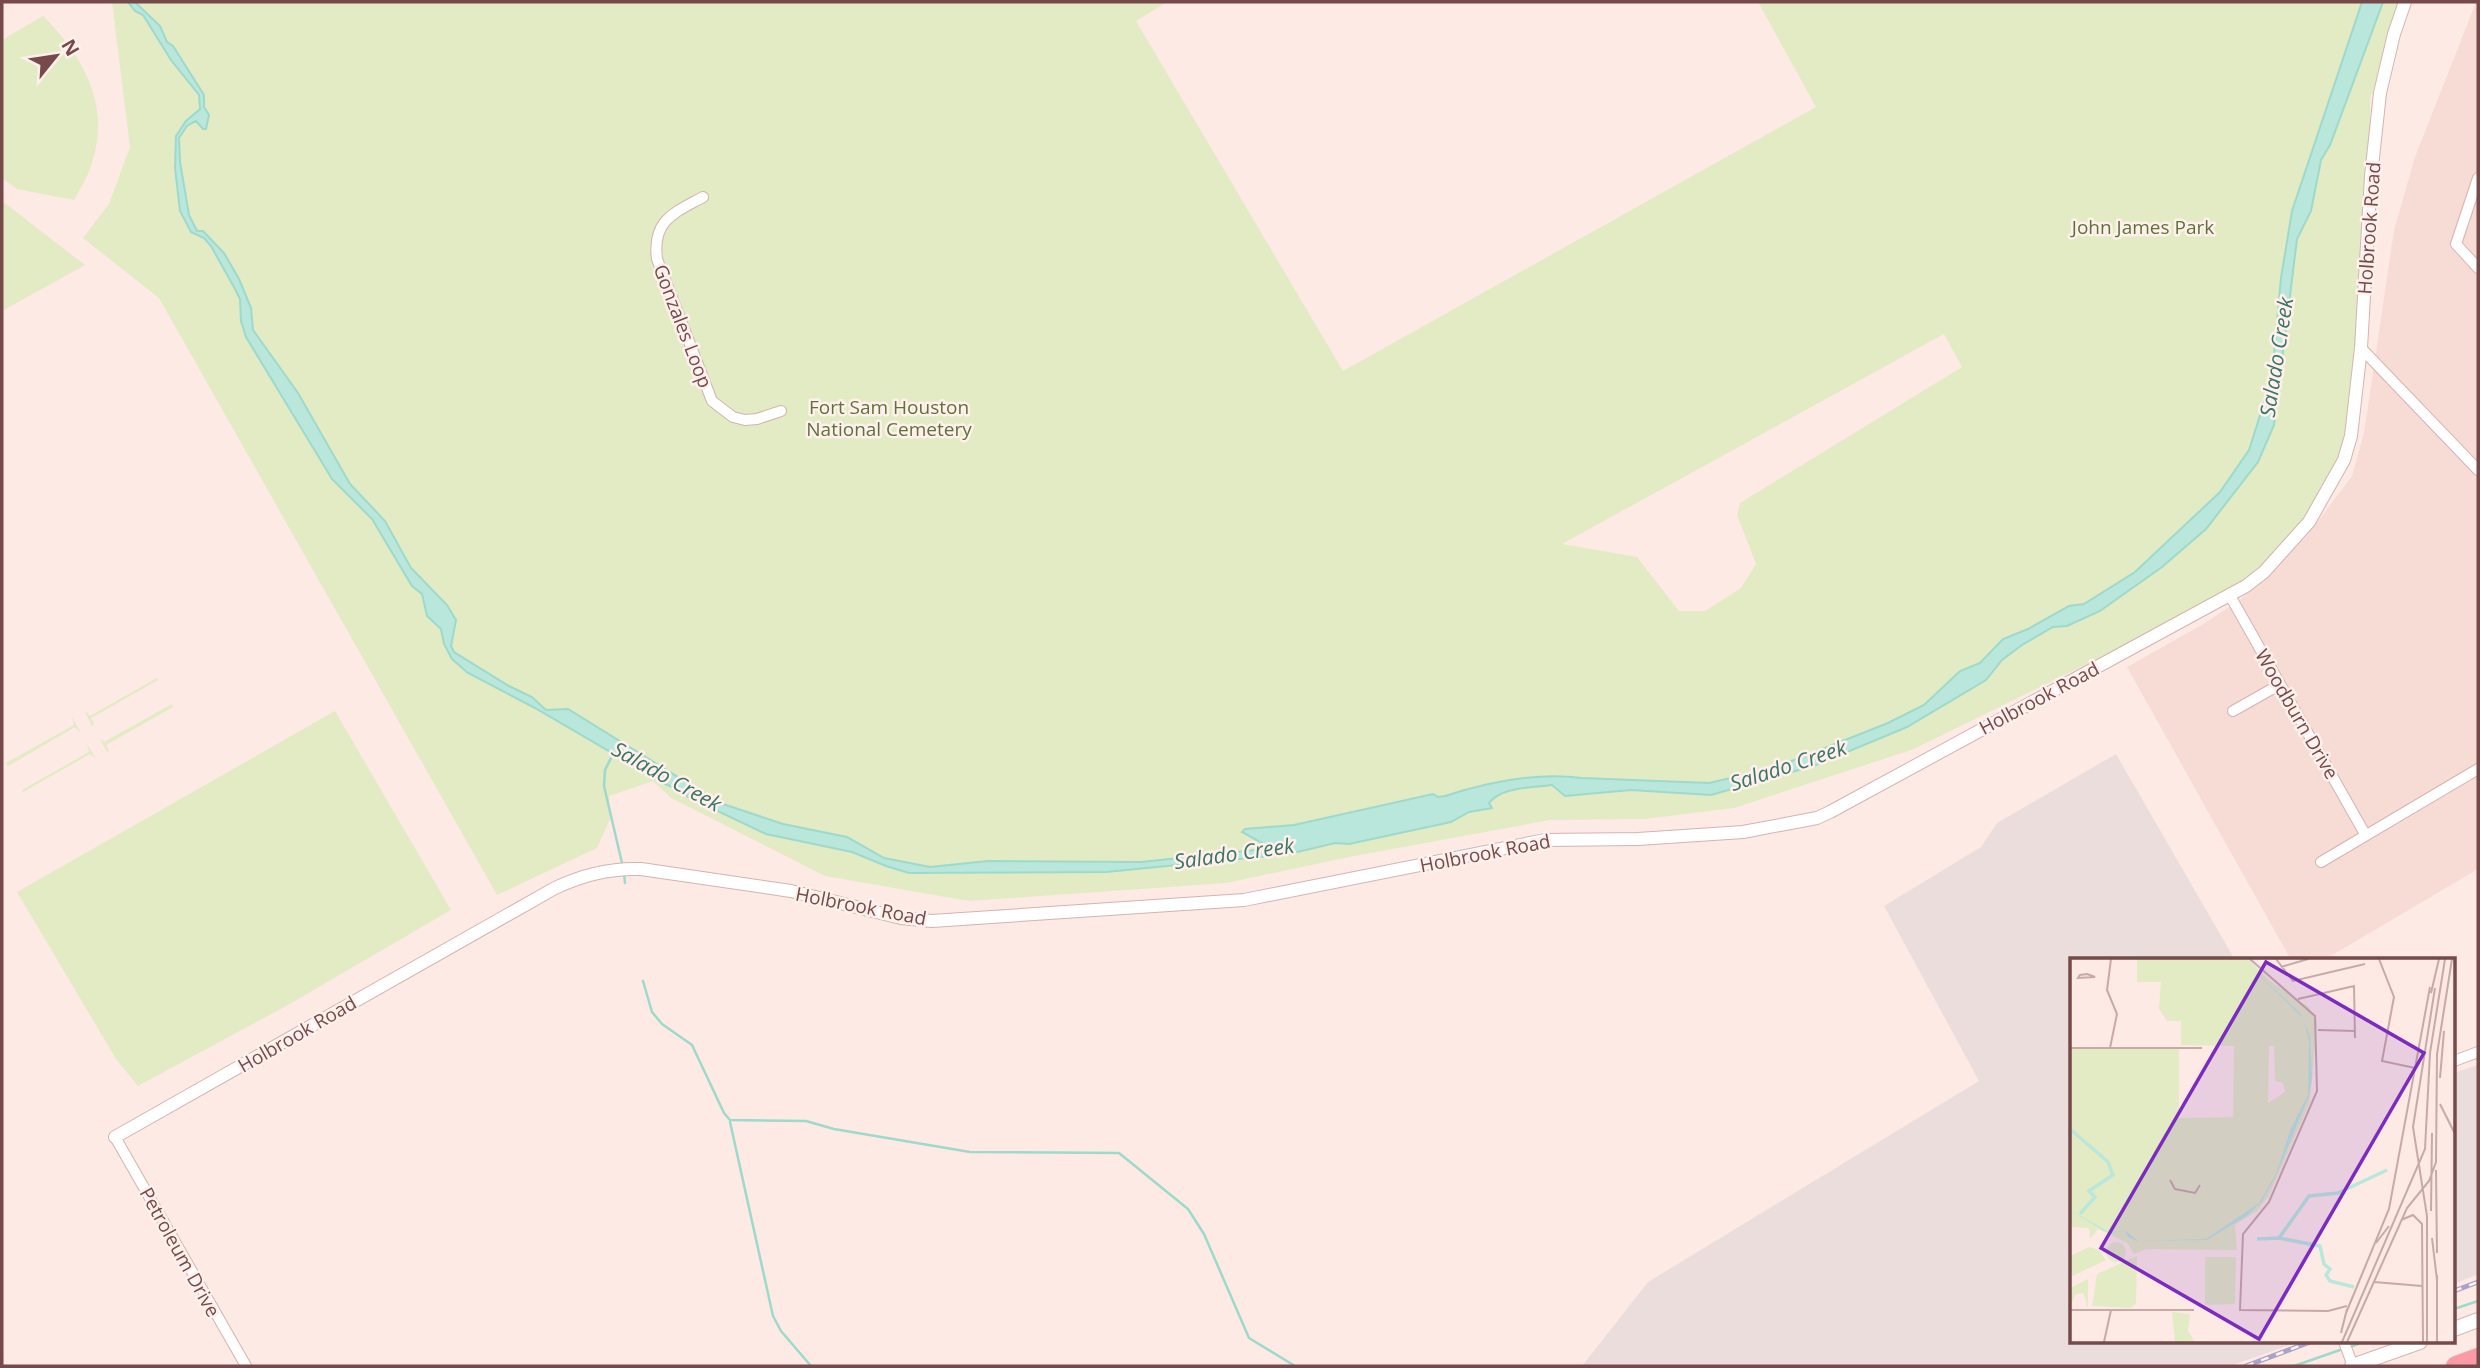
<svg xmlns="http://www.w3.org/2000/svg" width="2480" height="1368" font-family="'Open Sans',sans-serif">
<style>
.residential{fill:#f7dcd6}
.industrial{fill:#ebdddc}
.green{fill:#e2ebc3;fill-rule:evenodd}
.water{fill:#b9e7dc;stroke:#9ed9cc;stroke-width:2}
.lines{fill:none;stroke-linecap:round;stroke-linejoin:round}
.stream{stroke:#9ed9cc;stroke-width:2.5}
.minor-casing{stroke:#d4b3b0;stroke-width:12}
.tertiary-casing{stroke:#d4b3b0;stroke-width:14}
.secondary-casing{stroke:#d9b2af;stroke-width:16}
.motorway-casing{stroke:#d6c8c9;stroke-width:21}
.minor{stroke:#fff;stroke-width:10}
.tertiary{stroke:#fff;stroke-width:12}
.secondary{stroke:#fff;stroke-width:14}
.motorway{stroke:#f99aa5;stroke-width:19}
.rail-casing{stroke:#a9a3c7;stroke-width:5}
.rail{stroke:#fff0ec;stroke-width:2.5;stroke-dasharray:8;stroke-linecap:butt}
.labels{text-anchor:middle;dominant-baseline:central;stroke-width:5;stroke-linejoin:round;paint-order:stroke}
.park-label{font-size:19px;fill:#5f713b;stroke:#fff0ec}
.street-label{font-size:19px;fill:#76494a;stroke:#fff0ec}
.water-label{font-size:21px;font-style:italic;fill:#3a7568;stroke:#fff0ec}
.inset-river{fill:none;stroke:#b9e7dc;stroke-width:3.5}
.inset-road{fill:none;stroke:#c7aaa7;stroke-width:2}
.view{fill:#7b2cbf;fill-opacity:0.15;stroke:#7b2cbf;stroke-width:3.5}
.inset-edge{fill:none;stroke:#76494a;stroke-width:3.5}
</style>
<rect width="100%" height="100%" fill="#fdeae5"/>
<!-- residential -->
<path class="residential" d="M2476,2H2478V869L2324,960H2291L2127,667L2205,623L2241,599L2306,537L2352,476L2364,433L2394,230L2415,157Z"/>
<!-- industrial -->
<g class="industrial">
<path d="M2116,754L2235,960H2072V1342H2298L2230,1366H1582L1648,1282L1979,1081L1884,906L1981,847L1997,823Z"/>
<path d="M2478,1065V1274L2454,1284V1073Z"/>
</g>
<!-- green -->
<g class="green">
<path d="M112,2H1167L1136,21L1343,371L1816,107L1758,2H2402L2394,34L2370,99L2371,176L2348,446L2316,510L2280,555L2229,594L1914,749L1734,808L1644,819L1550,820L1349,857L1226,883L969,901L825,876L671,798L653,781L609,796L610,819L597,848L497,895L159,298L83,238L109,204L130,147ZM1944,334L1962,367L1740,503L1737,515L1756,564L1741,588L1705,611H1679L1637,557L1562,544Z"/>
<path d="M43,16C84,57 112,107 91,166C87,178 80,189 74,200L17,189L2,178V40Z"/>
<path d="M2,201L85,265L2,311Z"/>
<path d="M157,678L158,680L91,718L94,724L92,726L84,710L90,716Z"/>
<path d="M172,704L173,707L106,745L109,751L107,752L99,737L104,742Z"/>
<path d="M335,711L451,910L288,1005L138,1086L116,1059L17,892Z"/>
<path d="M72,717L81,733L75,727L8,766L6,763L74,725Z"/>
<path d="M87,744L96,759L90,754L23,792L22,790L89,752Z"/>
</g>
<!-- water -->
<path class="water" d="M128,2H135L160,26L167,42L173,46L204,95V107L209,115L206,129H203L196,121L187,126L179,138L180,162L189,215L197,231H203L224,253L239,279L251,308L253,330L298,393L350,484L385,521L411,568L447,605L456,620L451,646L454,652L509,686L532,697L546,710L568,709L720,803L783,824L847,837L884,858L930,867L988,861L1141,862L1265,849L1262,843L1242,832L1245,829L1294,825L1433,794L1438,797L1445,796C1488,782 1536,772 1582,778L1709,783L1774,768L1888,723L1924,705L1960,671L1980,663L2003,639L2028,629L2069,606L2084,604L2135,572L2220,492L2249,450L2263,406L2272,376L2281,278L2292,211L2362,2H2383L2330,145L2321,160L2311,211L2297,239L2274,425L2258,462L2206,529L2162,567L2100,611L2067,626L2053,627L2022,645L2002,660L1986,680L1907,727L1816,765L1711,795L1631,790L1565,796L1552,785C1533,788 1502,786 1489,803L1492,808L1469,812L1451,822L1349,844L1335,843L1289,854L1106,872L909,873L886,866L852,852L766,834L688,797L684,792L665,784L535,708L468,673L452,659L444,644L441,629L427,616L422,594L412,586L372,519L332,479L246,337L241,321L240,299L235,289L211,246L204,238L191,232L180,211L175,168L176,136L186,121L200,109L199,95L171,60L143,15L135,11Z"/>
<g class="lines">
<!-- stream -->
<g class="stream">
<path d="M614,752L605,770L604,786L622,863"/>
<path d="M624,873L625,883"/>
<path d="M643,981L652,1012L662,1024L692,1045L724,1113L730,1120L806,1121L834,1129L970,1152L1119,1153L1188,1209L1204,1234L1249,1338L1295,1366"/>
<path d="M730,1122L773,1316L781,1331L811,1366"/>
<path d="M2454,1309L2478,1301"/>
<path d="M2350,1347L2363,1342"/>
<path d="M2294,1366L2343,1349"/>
</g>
<defs>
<g id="minor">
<path d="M2478,178L2456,244L2478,268"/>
<path d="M703,197C674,213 652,220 657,259L712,401L733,417L745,420L757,419L781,411"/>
<path d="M2361,348L2478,470"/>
<path d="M2229,594L2365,834"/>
<path d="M2233,711L2279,685"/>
<path d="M2321,862L2478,769"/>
<path d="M2454,1061L2478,1052"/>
<path d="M115,1137L246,1366"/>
<path d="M2344,1342L2353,1366"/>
</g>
<path id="tertiary" d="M115,1137L555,888C582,875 610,868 641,869L791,891L901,918L932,921L1244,900L1545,840L1638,839L1743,832L1817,818L1830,812L2246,586L2264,572L2309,522L2344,460L2351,436L2361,348L2371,176L2380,93L2394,34L2405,2"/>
<g id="secondary">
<path d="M2454,1329L2478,1320"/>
<path d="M2352,1366L2420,1342"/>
</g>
<path id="motorway" d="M2456,1366L2478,1358"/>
</defs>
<!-- minor casing -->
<use href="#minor" class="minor-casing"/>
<!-- tertiary casing -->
<use href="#tertiary" class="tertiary-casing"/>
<!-- secondary casing -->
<use href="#secondary" class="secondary-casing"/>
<!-- motorway casing -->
<use href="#motorway" class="motorway-casing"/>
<!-- minor -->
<use href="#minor" class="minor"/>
<!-- tertiary -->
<use href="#tertiary" class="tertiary"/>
<!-- secondary -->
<use href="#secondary" class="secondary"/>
<!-- motorway -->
<use href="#motorway" class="motorway"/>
<defs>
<g id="rail">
<path d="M2454,1291L2478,1282"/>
<path d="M2246,1366L2310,1342"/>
</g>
</defs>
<!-- rail casing -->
<use href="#rail" class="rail-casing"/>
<!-- rail -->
<use href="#rail" class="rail"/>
</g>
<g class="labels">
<!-- park labels -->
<g class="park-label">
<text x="2143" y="227">John James Park</text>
<text x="889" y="407">Fort Sam Houston<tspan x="889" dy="22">National Cemetery</tspan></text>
</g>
<!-- street labels -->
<g class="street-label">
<text transform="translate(2369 228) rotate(-86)">Holbrook Road</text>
<text transform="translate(683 326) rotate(69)">Gonzales Loop</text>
<text transform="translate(2039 698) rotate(-28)">Holbrook Road</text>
<text transform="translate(2297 714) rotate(60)">Woodburn Drive</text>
<text transform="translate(1485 853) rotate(-11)">Holbrook Road</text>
<text transform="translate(861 906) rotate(11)">Holbrook Road</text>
<text transform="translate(297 1034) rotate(-30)">Holbrook Road</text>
<text transform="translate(180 1252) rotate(61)">Petroleum Drive</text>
</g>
<!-- water labels -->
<g class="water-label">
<text transform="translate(2276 357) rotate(-81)">Salado Creek</text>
<text transform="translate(1788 765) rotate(-18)">Salado Creek</text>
<text transform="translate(667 776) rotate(29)">Salado Creek</text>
<text transform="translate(1234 853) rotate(-8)">Salado Creek</text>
</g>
</g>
<!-- overview -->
<g transform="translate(2070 958)">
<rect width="385" height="385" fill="#fdeae5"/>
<path d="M67,1H179L200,23L239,49L247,64L240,144L199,238L187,253L165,267L167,292L76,291L64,296L57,285L28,271L20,281L19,270L0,269V91H109V160L163,159L164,88L111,87V63H97L89,51L91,24H67ZM199,88H204L205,123L213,125L215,134L198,145ZM36 294a10 10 0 1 1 20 0a10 10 0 1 1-20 0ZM19,289L29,292L36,302L0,319V298ZM67,298L66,346L60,350L22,348L27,316ZM135,299H166L165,346L135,347ZM18,321V350L13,335L6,336L0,348V330ZM102,354L120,356L118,373L125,384H105Z" fill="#e2ebc3" fill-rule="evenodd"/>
<path d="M172,1L231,56L240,78L242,118L239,138L205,220L192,243L178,257L137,282L67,283L58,279L55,273L40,275L34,273L0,252L39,274L56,273L68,283L136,281L189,245L206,216L221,170L238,137L239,82L233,60Z" fill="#b9e7dc"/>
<path class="inset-river" d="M0,171L38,204L43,217L19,233L25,239L10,256M209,280L250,288L254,306L260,311L256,317L260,323L284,329M187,281L209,280L239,238L268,235L317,212"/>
<path class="inset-road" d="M180,1L245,58L247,133L199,244L173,276L170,352L258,353L277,348M206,1L223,23L295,6M309,1L324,39L312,103L345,110M211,9L238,1M17,16L25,19L8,20L10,17ZM361,35L369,1M228,41L284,28L285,80M248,72L285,73M0,90H132M40,90L47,56L37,32L41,1M370,120L374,73M370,146L385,176M366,212L367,295M100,222L105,231L125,235L130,227M361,253L362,175M331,262L343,257L352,266L353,384M362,280L367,322M306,285L319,268M304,324L352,328M0,352H124M276,355L319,251L360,29M271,375L277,351M34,384L41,352M272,384L355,191L360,95L375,1M277,384L337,250L359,223L366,204L367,96L382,1M357,384V258L343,169L365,30M367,384V317"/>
<path class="view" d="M196,4L354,95L189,381L31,290Z"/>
<rect width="385" height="385" class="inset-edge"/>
</g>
<!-- border -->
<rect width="2480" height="1368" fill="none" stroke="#76494a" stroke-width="7"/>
<!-- north arrow -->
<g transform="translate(56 56) rotate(60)" stroke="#fff0ec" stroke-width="5" paint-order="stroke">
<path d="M0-5L12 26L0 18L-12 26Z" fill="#76494a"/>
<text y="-10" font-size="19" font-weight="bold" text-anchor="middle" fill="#76494a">N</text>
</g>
</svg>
